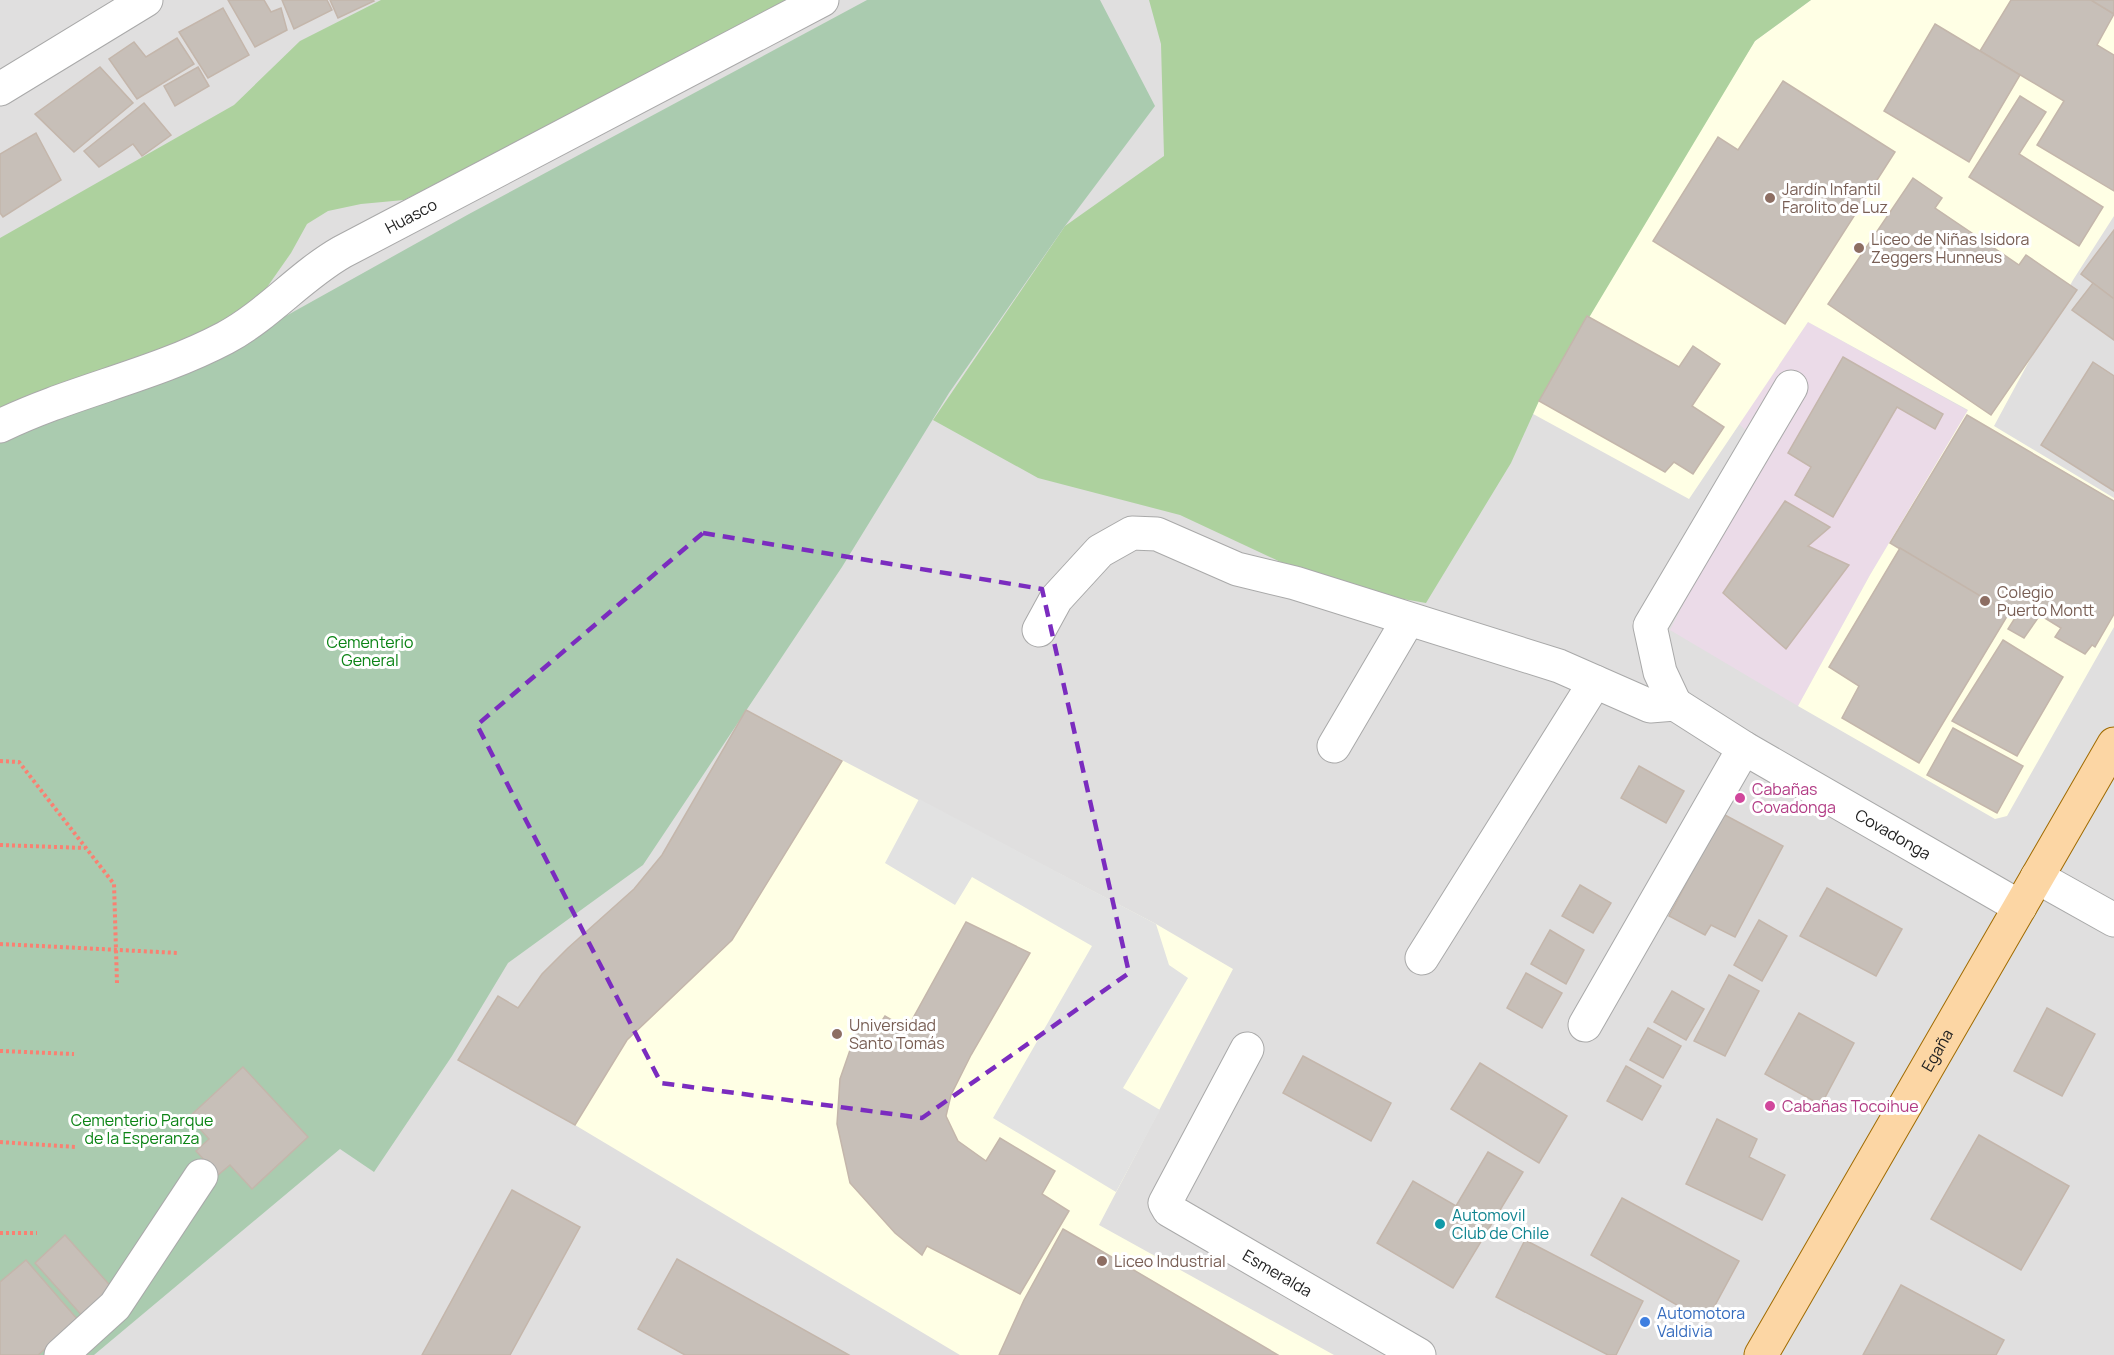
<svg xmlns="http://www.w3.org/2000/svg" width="2114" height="1355" font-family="Manrope,sans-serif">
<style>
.residential{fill:#e0dfdf}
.industrial{fill:#ebdbe8}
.education{fill:#ffffe5}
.forest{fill:#add19e}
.cemetery{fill:#aacbaf}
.parking{fill:#e2e2e2}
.building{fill:#c7bfb8;stroke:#c4b6ab;stroke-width:1.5}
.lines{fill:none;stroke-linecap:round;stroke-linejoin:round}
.minor-casing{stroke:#a9a9a9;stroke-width:35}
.major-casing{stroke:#a06b00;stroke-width:35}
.path{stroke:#fa8072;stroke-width:4;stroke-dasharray:3 3;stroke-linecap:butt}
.minor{stroke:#fff;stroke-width:33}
.major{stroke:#fcd6a4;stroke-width:33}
.marked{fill:none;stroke:#7b2cbf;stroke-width:4.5;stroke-dasharray:12 8;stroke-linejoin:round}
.education-dot{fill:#8d6e63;stroke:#fff;stroke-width:2}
.hotel-dot{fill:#d1479c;stroke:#fff;stroke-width:2}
.culture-dot{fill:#0f9aa8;stroke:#fff;stroke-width:2}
.shop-dot{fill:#3f7fe0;stroke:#fff;stroke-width:2}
.labels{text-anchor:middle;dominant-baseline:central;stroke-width:6;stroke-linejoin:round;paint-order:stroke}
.education-label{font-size:16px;fill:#785e54;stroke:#fff;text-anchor:start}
.street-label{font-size:16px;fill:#222;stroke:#fff}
.park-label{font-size:16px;fill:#0c8416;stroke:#fff}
.hotel-label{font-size:16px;fill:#b23c85;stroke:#fff;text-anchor:start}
.culture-label{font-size:16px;fill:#0d838f;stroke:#fff;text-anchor:start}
.shop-label{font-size:16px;fill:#366cbe;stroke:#fff;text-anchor:start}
</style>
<rect width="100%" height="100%" fill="#f2efe9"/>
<!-- residential -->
<rect class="residential" x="0" y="0" width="2114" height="1355"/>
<!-- industrial -->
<path class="industrial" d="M1808,322L1968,411L1870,575L1798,706L1670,630L1763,447L1739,424Z"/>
<!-- education -->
<g class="education">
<path d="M1811,0H2114V216L2073,280L1994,426L2114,498V627L2007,816L1995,819L1798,706L1870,575L1968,410L1808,322L1689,499L1522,408L1755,41Z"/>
<path d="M746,710L1156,924L1233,969L1099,1225L1334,1355H960L575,1125L458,1060L498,996L518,1008L542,974L568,948L634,889L662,855Z"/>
</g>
<!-- forest -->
<g class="forest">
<path d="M381,0H793L404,200L361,204L328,211L307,224L291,253L263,293L226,322L0,415V238L234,105L300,41Z"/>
<path d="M1149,0H1811L1755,41L1539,401L1511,463L1426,603L1334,587L1180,515L1038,478L933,420L1065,226L1164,156L1161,44Z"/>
</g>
<!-- cemetery -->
<path class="cemetery" d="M867,0H1100L1155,106L1065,226L949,393L842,567L643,865L508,963L452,1056L374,1172L340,1149L94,1355H0V441L13,432L180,375L469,214Z"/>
<!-- parking -->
<path class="parking" d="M919,799L1156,924L1169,965L1188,978L1123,1088L1160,1110L1116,1192L993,1118L1092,946L972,877L955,905L885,863Z"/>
<!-- building -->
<g class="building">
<path d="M228,0H264L271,12L281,8L287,30L255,47Z"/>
<path d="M282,0H327L332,10L294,29Z"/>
<path d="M330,0H373L374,1L338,18Z"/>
<path d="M2011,0H2091L2114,14L2097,45L2114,55V191L2037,145L2064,101L1980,51Z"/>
<path d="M2091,0H2114V14Z"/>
<path d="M223,8L249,55L208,78L179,32Z"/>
<path d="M1935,24L2020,75L1969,162L1884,111Z"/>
<path d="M177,38L194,64L137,99L109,59L134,42L146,57Z"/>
<path d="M100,67L133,103L74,152L35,114Z"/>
<path d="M198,67L209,86L175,106L164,86Z"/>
<path d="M1783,81L1895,152L1785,324L1653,241L1718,137L1738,150Z"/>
<path d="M2020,96L2046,112L2019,154L2103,207L2079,246L1969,177Z"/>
<path d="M144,103L171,135L142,156L133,144L99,167L84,151Z"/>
<path d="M36,133L61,180L3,217L0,213V154Z"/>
<path d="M1913,178L1942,198L1935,208L2019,265L2026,255L2077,290L1991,415L1828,304Z"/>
<path d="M2114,230V299L2081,274Z"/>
<path d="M2093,283L2114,299V340L2072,310Z"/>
<path d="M1587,316L1679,367L1693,346L1720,364L1692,406L1724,427L1693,474L1674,462L1665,472L1539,401Z"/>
<path d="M1843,357L1943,414L1935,429L1897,407L1833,517L1795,495L1811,467L1788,453Z"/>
<path d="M2093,362L2114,376V491L2041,445Z"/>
<path d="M1967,415L2114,501V614L2095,647L2092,645L2085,654L2055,637L2061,628L2040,615L2024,638L2008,629L2015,618L1890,543Z"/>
<path d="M1785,501L1830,527L1808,546L1849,565L1786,649L1723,593Z"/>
<path d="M1900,548L2009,613L1919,763L1842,718L1859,686L1829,667Z"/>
<path d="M2003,640L2063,677L2017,756L1952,721Z"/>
<path d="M746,710L842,761L732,940L627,1040L575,1125L458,1060L498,996L518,1008L542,974L568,948L634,889L662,855Z"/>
<path d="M1953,728L2023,766L1997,813L1927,775Z"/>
<path d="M1639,766L1684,791L1666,823L1621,798Z"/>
<path d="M1723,814L1783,846L1735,937L1711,925L1705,935L1669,916Z"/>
<path d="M1580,885L1611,903L1593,933L1562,916Z"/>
<path d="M1827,888L1902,929L1876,976L1800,936Z"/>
<path d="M1759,920L1787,936L1762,981L1734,965Z"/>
<path d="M966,922L1030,953L971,1055L951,1095L946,1116L958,1141L986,1161L1000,1138L1055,1171L1042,1194L1069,1211L1020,1294L927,1246L922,1255L895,1233L850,1183L837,1124L840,1079L858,1027L873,1034L885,1016L907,1029Z"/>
<path d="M1550,930L1584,950L1566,984L1531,964Z"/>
<path d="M1526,973L1562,993L1542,1028L1507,1008Z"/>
<path d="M1729,975L1759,991L1725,1056L1694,1041Z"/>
<path d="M1672,991L1704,1009L1686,1040L1654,1022Z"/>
<path d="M2047,1008L2095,1034L2062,1096L2014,1071Z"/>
<path d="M1799,1013L1854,1043L1821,1105L1765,1074Z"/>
<path d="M1648,1028L1681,1046L1663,1078L1630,1060Z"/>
<path d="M1303,1056L1391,1103L1371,1141L1283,1093Z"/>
<path d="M1480,1063L1567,1116L1539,1163L1451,1109Z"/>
<path d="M1626,1066L1661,1086L1642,1120L1607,1101Z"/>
<path d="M243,1067L308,1137L252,1189L230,1165L218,1175L196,1151L209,1139L189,1117Z"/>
<path d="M1717,1119L1757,1139L1749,1157L1785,1175L1762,1220L1686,1184Z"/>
<path d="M1979,1135L2069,1186L2021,1270L1931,1219Z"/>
<path d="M1488,1152L1523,1172L1453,1288L1377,1243L1413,1181L1456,1206Z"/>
<path d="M512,1190L580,1227L510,1355H422Z"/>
<path d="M1622,1198L1739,1261L1706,1322L1591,1255Z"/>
<path d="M1063,1229L1098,1249L1278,1355H999L1024,1300Z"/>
<path d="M65,1235L115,1291L85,1319L35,1263Z"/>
<path d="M1525,1240L1643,1301L1616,1355H1608L1496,1297Z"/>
<path d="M677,1259L849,1355H685L638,1329Z"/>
<path d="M26,1260L78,1320L38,1355H0V1282Z"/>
<path d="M1901,1285L2004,1340L1996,1355H1863Z"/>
</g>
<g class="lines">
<defs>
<g id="minor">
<path d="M0,89L146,0"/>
<path id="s1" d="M0,426C72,391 153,376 225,338C268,315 300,276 342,252L822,0"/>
<path d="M1039,630L1056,599L1100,551L1132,533L1157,534L1237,569L1295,583L1559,666L1650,706L1675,704"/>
<path id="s2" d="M1675,704L1744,748L2020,907"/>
<path d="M1675,704L1660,672L1650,626L1791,387"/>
<path d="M1334,746L1408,620"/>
<path d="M2037,877L2114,920"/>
<path d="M1422,958L1595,682"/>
<path d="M1585,1025L1744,748"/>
<path id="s3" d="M1247,1049L1165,1203L1169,1210L1419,1355"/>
<path d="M61,1355L115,1306L201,1176"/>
</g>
<g id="major">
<path id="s4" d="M1761,1355L2114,744"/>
</g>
</defs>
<!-- minor casing -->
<use href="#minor" class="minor-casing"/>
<!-- major casing -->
<use href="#major" class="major-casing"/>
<!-- path -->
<g class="path">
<path d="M0,761L19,762L114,884L117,983"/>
<path d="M0,845L85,848"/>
<path d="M0,944L179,953"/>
<path d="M0,1051L74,1054"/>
<path d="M0,1142L76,1147"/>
<path d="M0,1233H37"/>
</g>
<!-- minor -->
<use href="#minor" class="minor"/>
<!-- major -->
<use href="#major" class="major"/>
</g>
<!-- marked area -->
<path class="marked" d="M703,533L1042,589L1129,973L922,1118L661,1083L477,725Z"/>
<!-- markers -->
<g class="education-dot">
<circle cx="1770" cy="198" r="6"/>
<circle cx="1859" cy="248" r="6"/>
<circle cx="1985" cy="601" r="6"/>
<circle cx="837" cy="1034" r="6"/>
<circle cx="1102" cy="1261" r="6"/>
</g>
<g class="hotel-dot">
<circle cx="1740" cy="798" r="6"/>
<circle cx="1770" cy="1106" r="6"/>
</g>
<circle class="culture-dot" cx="1440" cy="1224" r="6"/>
<circle class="shop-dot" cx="1645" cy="1322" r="6"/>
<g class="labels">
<!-- education labels -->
<g class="education-label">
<text x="1782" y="189">Jardín Infantil<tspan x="1782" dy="18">Farolito de Luz</tspan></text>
<text x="1871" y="239">Liceo de Niñas Isidora<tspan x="1871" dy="18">Zeggers Hunneus</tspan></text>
<text x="1997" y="592">Colegio<tspan x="1997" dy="18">Puerto Montt</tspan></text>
<text x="849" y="1025">Universidad<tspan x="849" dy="18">Santo Tomás</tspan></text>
<text x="1114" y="1261">Liceo Industrial</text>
</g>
<!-- street labels -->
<g class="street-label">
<text stroke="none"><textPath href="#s1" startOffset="465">Huasco</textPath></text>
<text stroke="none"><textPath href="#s2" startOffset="254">Covadonga</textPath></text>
<text stroke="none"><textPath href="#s4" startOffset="352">Egaña</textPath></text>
<text stroke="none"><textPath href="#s3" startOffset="308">Esmeralda</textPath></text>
</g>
<!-- park labels -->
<g class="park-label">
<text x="370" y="642">Cementerio<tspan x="370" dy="18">General</tspan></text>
<text x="142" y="1120">Cementerio Parque<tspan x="142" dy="18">de la Esperanza</tspan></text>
</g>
<!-- hotel labels -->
<g class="hotel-label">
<text x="1752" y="789">Cabañas<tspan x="1752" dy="18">Covadonga</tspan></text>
<text x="1782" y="1106">Cabañas Tocoihue</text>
</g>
<!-- culture labels -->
<g class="culture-label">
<text x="1452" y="1215">Automovil<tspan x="1452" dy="18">Club de Chile</tspan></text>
</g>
<!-- shop labels -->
<g class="shop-label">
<text x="1657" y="1313">Automotora<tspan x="1657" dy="18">Valdivia</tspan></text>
</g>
</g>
</svg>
